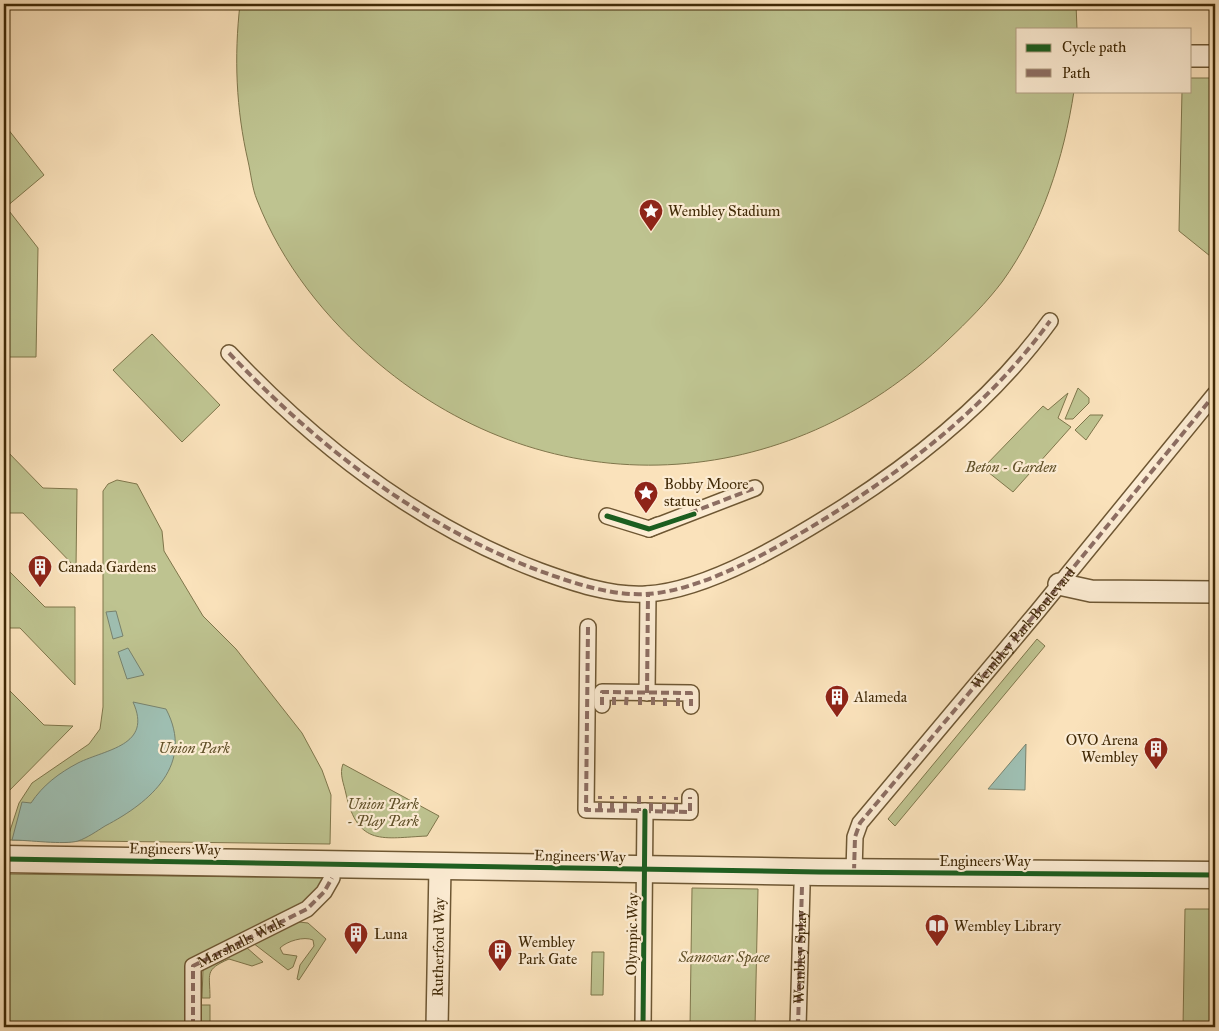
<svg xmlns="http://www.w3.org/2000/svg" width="1219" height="1031" font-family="'IM FELL Great Primer',serif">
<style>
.green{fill:#bec390;stroke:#7f764b}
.water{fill:#9ebeb1;stroke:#78826d}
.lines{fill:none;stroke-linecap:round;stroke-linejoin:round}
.pedestrian-casing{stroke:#6e5733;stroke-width:18}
.minor-casing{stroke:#6e5733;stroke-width:24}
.tertiary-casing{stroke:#6e5733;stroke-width:29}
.pedestrian{stroke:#fcecd3;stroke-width:15}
.minor{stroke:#fcecd3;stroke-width:21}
.tertiary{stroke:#fcecd3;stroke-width:26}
.quiet{stroke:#8d6e63;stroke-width:4;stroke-dasharray:8 4;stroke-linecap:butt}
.cycleway-casing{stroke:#fcecd3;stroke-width:8}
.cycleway{stroke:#1b5e20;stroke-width:5}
.labels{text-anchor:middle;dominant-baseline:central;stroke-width:4.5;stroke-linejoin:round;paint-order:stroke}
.poi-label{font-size:15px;fill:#402906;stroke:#fcecd3;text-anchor:start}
.park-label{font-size:15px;font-style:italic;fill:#605028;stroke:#fcecd3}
.street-label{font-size:15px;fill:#402906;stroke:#fcecd3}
</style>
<rect width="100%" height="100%" fill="#fae2bb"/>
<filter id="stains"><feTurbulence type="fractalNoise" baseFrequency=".004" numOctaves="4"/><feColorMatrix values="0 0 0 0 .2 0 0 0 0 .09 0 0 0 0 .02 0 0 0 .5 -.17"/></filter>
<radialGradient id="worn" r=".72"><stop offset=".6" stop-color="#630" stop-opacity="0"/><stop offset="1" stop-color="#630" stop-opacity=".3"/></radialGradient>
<!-- green -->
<g class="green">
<path d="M240,4H1076L1077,29H1018V91H1074C1064,157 1042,227 1002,282C987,302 967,322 948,340C787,496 551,509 378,363C326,319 282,264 257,200C252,188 251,174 248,161C236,109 234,57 240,4Z"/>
<path d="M1190,78H1215V260L1179,231L1182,91H1190Z"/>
<path d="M4,124L44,175L6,207L38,248L36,357H4Z"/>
<path d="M152,334L220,405L182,442L113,370Z"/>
<path d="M1078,388L1089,398V403L1073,419H1065Z"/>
<path d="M1068,393L1058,418L1071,427L1013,492L983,468L1043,406L1048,410Z"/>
<path d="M1090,415H1103L1086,440L1075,430Z"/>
<path d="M4,448L43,488L77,489L76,568L23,513H4Z"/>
<path d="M117,480L137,484L162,531L164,551L203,616L236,649L302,733L322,770L331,795L330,844L7,840L19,803L32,783L89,744L100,729L103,707V491L108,484Z"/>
<path d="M4,566L45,607H75V685L20,628H4Z"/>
<path d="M1037,639L1045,646L895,826L888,819Z"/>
<path d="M4,685L44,725L73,726L4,796Z"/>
<path d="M343,764L439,816L427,836C383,838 358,847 346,794C344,784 339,774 343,764Z"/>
<path d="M4,874L332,878L324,892L193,966L194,1027H4Z"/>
<path d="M692,888L758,889L755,1027H690Z"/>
<path d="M1185,909H1215V1027H1183Z"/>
<path d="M299,922L308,923L326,939L299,980L297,979L300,965L314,946L313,940C304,936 287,941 280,948L283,954L297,956L293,967L288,970L253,943Z"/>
<path d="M246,947L263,962L252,966L229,959C204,970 210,973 210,998H202L203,969Z"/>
<path d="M592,952H604L603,995H591Z"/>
<rect x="201" y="1005" width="9" height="22"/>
</g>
<!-- water -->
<g class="water">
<path d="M116,611L123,636L113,639L106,612Z"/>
<path d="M128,648L144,675L127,679L118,652Z"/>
<path d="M133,702L166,709C195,764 151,802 105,826C97,831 87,838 78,841C64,845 28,840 12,840L22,802L31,803C43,785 59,773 78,763C106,749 153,746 133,702Z"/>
<path d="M1026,744L1025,790L988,789Z"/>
</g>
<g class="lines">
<defs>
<g id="pedestrian">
<path d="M229,353C317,446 420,526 540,571C573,583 611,596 646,594C708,591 793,539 845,506C923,456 995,397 1050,321"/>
<path d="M607,516L649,529L658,525"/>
<path d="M649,529L755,488"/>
<path d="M588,627L586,810L690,812V797"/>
<path d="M647,693L648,594"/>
<path d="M602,705V692L691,693V706"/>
<path d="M854,872L855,837L860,823L1037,612L1215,394"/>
<path id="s1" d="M193,1027V966L307,909L324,892L332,878"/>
<path d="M643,1027L645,811"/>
<path d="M798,1027L802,886"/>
</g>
<g id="minor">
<path d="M1190,56H1215"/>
<path d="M1059,584L1091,591L1215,592"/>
<path id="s2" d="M437,1027L440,867"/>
</g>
<path id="tertiary" d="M4,859L819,872L1215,875"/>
</defs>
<!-- pedestrian casing -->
<use href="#pedestrian" class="pedestrian-casing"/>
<!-- minor casing -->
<use href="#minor" class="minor-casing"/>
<!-- tertiary casing -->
<use href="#tertiary" class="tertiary-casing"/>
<!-- pedestrian -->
<use href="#pedestrian" class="pedestrian"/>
<!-- minor -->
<use href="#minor" class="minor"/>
<!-- tertiary -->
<use href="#tertiary" class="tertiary"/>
<!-- quiet -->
<g class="quiet">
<path d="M229,353C317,446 420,526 540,571C573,583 611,596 646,594C708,591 793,539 845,506C923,456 995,397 1050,321"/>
<path d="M690,513L755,488"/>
<path d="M588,627L586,810L690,812V797"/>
<path d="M647,693L648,594"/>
<path d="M602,705V692L691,693V706"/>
<path d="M614,705V693"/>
<path d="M626,705L627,693"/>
<path d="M640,705V693"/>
<path d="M653,705V693"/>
<path d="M665,706V693"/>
<path d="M678,706V693"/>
<path d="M639,796V811"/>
<path d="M600,811V796"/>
<path d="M612,811V796"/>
<path d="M625,811V796"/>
<path d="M651,811V796"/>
<path d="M664,811V796"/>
<path d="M676,812V797"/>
<path id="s3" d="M854,872L855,837L860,823L1037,612L1215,394"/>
<path d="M193,1027V966L307,909L324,892L332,878"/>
<path id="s4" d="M798,1027L802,886"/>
</g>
<defs>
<g id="cycleway">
<path d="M607,516L649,529L694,514"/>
<path d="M4,859L819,872L1215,875"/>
<path d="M643,1027L645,811"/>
</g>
</defs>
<!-- cycleway casing -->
<use href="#cycleway" class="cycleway-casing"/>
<!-- cycleway -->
<use href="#cycleway" class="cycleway"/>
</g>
<!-- icons -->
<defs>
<symbol id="sight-pin" viewBox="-11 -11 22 30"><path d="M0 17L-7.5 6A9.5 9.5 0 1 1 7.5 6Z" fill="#8f2418" stroke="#fcecd3"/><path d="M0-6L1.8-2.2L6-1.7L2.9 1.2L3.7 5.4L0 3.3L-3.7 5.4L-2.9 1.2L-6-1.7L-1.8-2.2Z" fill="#fff"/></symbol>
<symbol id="building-pin" viewBox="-11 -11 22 30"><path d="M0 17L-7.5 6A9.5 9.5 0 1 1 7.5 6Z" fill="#8f2418" stroke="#fcecd3"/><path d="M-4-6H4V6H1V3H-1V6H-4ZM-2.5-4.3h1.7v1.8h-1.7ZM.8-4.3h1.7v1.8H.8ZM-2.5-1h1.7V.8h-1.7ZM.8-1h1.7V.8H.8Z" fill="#fff"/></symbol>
<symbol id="library-pin" viewBox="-11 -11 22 30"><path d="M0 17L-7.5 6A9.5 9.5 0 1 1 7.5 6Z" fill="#8f2418" stroke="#fcecd3"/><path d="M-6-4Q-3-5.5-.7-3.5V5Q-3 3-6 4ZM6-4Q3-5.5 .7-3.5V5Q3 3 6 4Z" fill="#fff"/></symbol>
</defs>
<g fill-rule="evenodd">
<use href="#sight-pin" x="637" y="197" width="28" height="38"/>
<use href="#sight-pin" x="632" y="479" width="28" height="38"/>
<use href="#building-pin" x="26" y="553" width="28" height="38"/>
<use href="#building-pin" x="823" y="683" width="28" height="38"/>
<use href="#building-pin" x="1142" y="735" width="28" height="38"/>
<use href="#library-pin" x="923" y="912" width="28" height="38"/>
<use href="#building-pin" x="342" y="920" width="28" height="38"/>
<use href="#building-pin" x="486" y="937" width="28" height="38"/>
</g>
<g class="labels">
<!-- poi labels -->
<g class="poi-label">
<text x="668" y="211">Wembley Stadium</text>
<text x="664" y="484">Bobby Moore<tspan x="664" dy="17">statue</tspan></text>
<text x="58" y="567">Canada Gardens</text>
<text x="854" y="697">Alameda</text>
<text x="1138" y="740" text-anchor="end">OVO Arena<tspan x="1138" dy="17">Wembley</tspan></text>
<text x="954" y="926">Wembley Library</text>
<text x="374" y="934">Luna</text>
<text x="518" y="942">Wembley<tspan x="518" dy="17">Park Gate</tspan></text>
</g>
<!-- park labels -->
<g class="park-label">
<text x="1011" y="467">Beton - Garden</text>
<text x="194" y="748">Union Park</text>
<text x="383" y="804">Union Park<tspan x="383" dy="17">- Play Park</tspan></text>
<text x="724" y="957">Samovar Space</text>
</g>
<!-- street labels -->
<g class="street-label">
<text stroke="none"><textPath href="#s3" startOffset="304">Wembley Park Boulevard</textPath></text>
<text transform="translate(175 849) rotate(1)">Engineers Way</text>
<text transform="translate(580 856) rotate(1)">Engineers Way</text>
<text x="985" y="861">Engineers Way</text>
<text transform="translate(632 934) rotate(-89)">Olympic Way</text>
<text stroke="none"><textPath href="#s1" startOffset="114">Marshalls Walk</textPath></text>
<text stroke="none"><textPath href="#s2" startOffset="80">Rutherford Way</textPath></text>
<text stroke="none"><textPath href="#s4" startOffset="70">Wembley Splay</textPath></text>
</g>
</g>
<!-- margin -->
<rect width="1219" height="1031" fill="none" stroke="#fae2bb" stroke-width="20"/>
<rect x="5" y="5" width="1209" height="1021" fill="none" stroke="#402906" stroke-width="2.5"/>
<rect x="10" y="10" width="1199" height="1011" fill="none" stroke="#402906"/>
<!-- legend -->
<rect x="1016" y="28" width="175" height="65" fill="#fcecd3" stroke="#b19e81"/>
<rect x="1026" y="44" width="25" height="8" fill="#1b5e20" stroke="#b19e81"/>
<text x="1062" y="52" font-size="15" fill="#402906">Cycle path</text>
<rect x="1026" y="69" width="25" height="8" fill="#8d6e63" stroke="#b19e81"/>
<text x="1062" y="78" font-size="15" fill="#402906">Path</text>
<rect width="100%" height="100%" filter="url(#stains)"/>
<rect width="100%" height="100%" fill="url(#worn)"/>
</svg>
